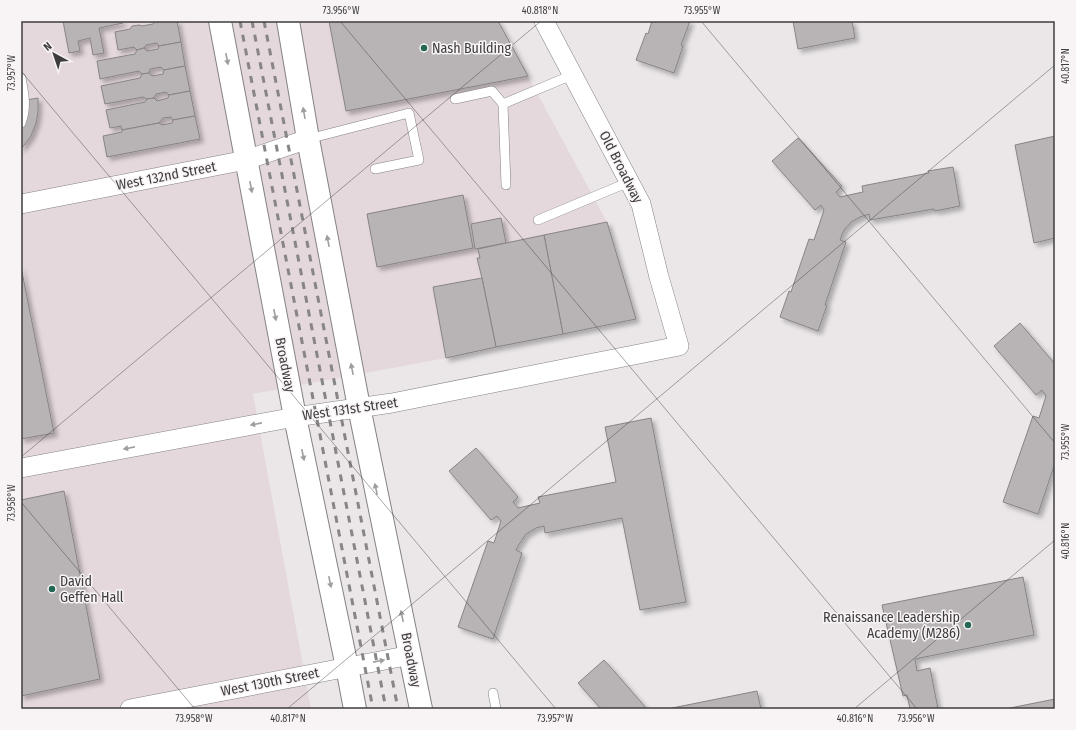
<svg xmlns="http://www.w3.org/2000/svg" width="1076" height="730" font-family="'Fira Sans Condensed',sans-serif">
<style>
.built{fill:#e4d8dc}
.building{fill:#b8b4b5;stroke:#888485;filter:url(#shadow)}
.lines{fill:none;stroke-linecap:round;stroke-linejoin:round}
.service-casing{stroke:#858283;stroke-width:10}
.minor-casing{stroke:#858283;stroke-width:20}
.primary-casing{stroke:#858283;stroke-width:24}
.service{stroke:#fff;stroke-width:9}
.minor{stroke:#fff;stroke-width:19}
.primary{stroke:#fff;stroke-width:22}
.rail{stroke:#888586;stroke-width:3;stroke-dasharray:7 7;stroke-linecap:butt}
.oneway{fill:#9e9e9e}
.ticks{fill:none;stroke:#3e3c3d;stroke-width:1;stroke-opacity:0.45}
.poi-dot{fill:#256757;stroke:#f8f4f6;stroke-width:1.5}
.labels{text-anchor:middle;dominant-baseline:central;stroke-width:3;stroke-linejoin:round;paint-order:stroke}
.poi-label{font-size:14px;fill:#3e3c3d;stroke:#f8f4f6;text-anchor:start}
.street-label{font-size:14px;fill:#3e3c3d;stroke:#f8f4f6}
.neatline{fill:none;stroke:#3e3c3d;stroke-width:1.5}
.ticks-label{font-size:10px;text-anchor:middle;fill:#3e3c3d}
</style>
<defs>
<filter id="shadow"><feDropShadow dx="3.5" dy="3.5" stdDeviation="2" flood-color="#0004"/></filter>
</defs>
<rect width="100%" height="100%" fill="#ebe7e8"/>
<!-- built -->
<path class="built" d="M21,21H498L607,222L636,319L446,358L253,394L311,709H21Z"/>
<!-- building -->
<g class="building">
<path d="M63,21H122L123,23L99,28L104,53L93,55L90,38L78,41L80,51L69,53Z"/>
<path d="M155,21H177L181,42L159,46L157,43L146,45L144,48L137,50L134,47L118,50L115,32L130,29L132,26L139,25L142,26L153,24Z"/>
<path d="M329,21H498L528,76L346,111Z"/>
<path d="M652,21H690L681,45L683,46L674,73L636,60L646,33L648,34Z"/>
<path d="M793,21H852L855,38L798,49Z"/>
<path d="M181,42L185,66L164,70L161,67L150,69L149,73L142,74L139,71L100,79L97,61L135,54L137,50L144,48L147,51L158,49L159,46Z"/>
<path d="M185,66L190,91L169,95L166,92L156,94L154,98L147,99L143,97L105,104L101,86L140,78L142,74L149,73L152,76L163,74L164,70Z"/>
<path d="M190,91L195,116L173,120L171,117L163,118L159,123L122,130L121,126L110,128L106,110L145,102L147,99L154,98L157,101L168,98L169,95Z"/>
<path d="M38,98V112L36,123L31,136L21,149V101Z"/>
<path d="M195,116L200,139L107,157L103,136L122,132V130L159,123L162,125L172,123L173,120Z"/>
<path d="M1055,136V238L1034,243L1015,145Z"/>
<path d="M798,138L842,186L836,192L840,197L863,192L862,186L929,173L928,171L953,167L960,206L935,211L934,209L870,220L869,214L860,217L851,222L844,230L840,240L846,242L825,305H827L818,331L780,317L789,291L791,292L809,239L814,240L824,210L821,205L815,210L772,161Z"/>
<path d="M463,195L473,248L377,267L367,214Z"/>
<path d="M501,218L506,243L475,249L471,224Z"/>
<path d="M607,222L636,319L563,334L544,235Z"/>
<path d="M544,235L563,334L496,347L482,278L477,258H480L478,249Z"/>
<path d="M21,267L54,433L21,439Z"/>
<path d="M482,278L496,347L446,358L433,287Z"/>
<path d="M1020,323L1055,364V463L1038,514L1003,502L1033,416L1039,418L1046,396L1042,390L1036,395L994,346Z"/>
<path d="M651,418L686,602L640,610L622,518L545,533L544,526L536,528L526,534L518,546L516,550L522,553L493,639L458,627L488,541L494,543L501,521L497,516L491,520L449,471L476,448L518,497L513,502L518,508L540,503L538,497L616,482L605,427Z"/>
<path d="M64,491L100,679L21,696V500Z"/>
<path d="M1023,577L1034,635L915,659L917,671L930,668L938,709H910L907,695L903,696L882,605Z"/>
<path d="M604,660L614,671L647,709H601L578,683Z"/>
<path d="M757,691L761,709H667Z"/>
<path d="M1055,699V709H1005Z"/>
</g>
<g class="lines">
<defs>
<g id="service">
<path d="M21,78C24,93 27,108 21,123"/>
<path d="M455,99L492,91L503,104"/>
<path d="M308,139L409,113L419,160L375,169"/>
<path d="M506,185L503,104L572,75"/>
<path d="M538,220L629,182"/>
<path d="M493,693L496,709"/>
</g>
<g id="minor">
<path d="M21,204L246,160L308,139"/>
<path d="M21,468L295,417L392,403L679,346L659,277L641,204L544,21"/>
<path d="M130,709L411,655"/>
</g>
<g id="primary">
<path d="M220,21L295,417L347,667L355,709"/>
<path d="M288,21L308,139L359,407L421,709"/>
</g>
</defs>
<!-- service casing -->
<use href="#service" class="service-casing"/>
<!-- minor casing -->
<use href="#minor" class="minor-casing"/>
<!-- primary casing -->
<use href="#primary" class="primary-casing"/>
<!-- service -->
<use href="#service" class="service"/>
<!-- minor -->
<use href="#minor" class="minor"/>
<!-- primary -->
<use href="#primary" class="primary"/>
<!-- rail -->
<g class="rail">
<path d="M240,21L373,709"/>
<path d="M252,21L386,709"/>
<path d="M264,21L398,709"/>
</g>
</g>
<!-- one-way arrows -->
<defs><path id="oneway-solid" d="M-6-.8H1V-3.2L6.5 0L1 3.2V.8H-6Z"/></defs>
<g class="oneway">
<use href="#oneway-solid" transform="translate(227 59) rotate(79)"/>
<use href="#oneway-solid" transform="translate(304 113) rotate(-100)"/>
<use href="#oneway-solid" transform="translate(251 187) rotate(79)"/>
<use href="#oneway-solid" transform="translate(328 241) rotate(-101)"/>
<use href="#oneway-solid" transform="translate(275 315) rotate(79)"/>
<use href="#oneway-solid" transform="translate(352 369) rotate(-101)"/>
<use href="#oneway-solid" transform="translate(256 424) rotate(169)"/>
<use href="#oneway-solid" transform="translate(129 448) rotate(169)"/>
<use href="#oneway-solid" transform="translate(303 455) rotate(78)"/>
<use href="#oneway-solid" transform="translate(376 489) rotate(-102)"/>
<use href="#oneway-solid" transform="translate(330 582) rotate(78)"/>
<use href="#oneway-solid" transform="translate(402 616) rotate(-102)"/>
<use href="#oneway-solid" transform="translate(379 661) rotate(-11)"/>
</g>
<!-- ticks -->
<path class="ticks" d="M340,21L917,709M701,21L1055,443M21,71L556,709M21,457L541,21M21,502L195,709M287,709L1055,65M854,709L1055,540"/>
<!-- markers -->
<g class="poi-dot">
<circle cx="424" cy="48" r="4"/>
<circle cx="52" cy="589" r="4"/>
<circle cx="968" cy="625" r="4"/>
</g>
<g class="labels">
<!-- poi labels -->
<g class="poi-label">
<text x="432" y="48">Nash Building</text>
<text x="60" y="581">David<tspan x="60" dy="16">Geffen Hall</tspan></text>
<text x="960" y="617" text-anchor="end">Renaissance Leadership<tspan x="960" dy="16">Academy (M286)</tspan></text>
</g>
<!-- street labels -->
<g class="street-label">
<text transform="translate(621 167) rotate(63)">Old Broadway</text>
<text transform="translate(166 176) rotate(-11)">West 132nd Street</text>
<text transform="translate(285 365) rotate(79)">Broadway</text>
<text transform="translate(350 409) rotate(-8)">West 131st Street</text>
<text transform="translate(411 660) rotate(79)">Broadway</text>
<text transform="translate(270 682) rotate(-11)">West 130th Street</text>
</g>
</g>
<!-- border -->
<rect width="1076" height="730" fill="none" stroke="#f8f4f6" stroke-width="44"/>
<!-- north arrow -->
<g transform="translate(54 54) rotate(320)" stroke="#f8f4f6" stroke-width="3" paint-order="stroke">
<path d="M0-3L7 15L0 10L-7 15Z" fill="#3e3c3d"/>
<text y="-6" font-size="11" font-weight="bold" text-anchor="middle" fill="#3e3c3d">N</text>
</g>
<rect x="22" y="22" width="1032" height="686" class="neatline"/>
<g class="ticks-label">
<text x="341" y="14">73.956°W</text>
<text x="540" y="14">40.818°N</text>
<text x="702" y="14">73.955°W</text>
<text transform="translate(1065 66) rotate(-90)" y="4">40.817°N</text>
<text transform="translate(11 73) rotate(-90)" y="4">73.957°W</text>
<text transform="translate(1065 442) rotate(-90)" y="4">73.955°W</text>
<text transform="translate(11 503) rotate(-90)" y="4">73.958°W</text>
<text transform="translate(1065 541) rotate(-90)" y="4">40.816°N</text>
<text x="194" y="722">73.958°W</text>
<text x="288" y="722">40.817°N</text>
<text x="555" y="722">73.957°W</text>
<text x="855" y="722">40.816°N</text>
<text x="916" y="722">73.956°W</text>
</g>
</svg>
